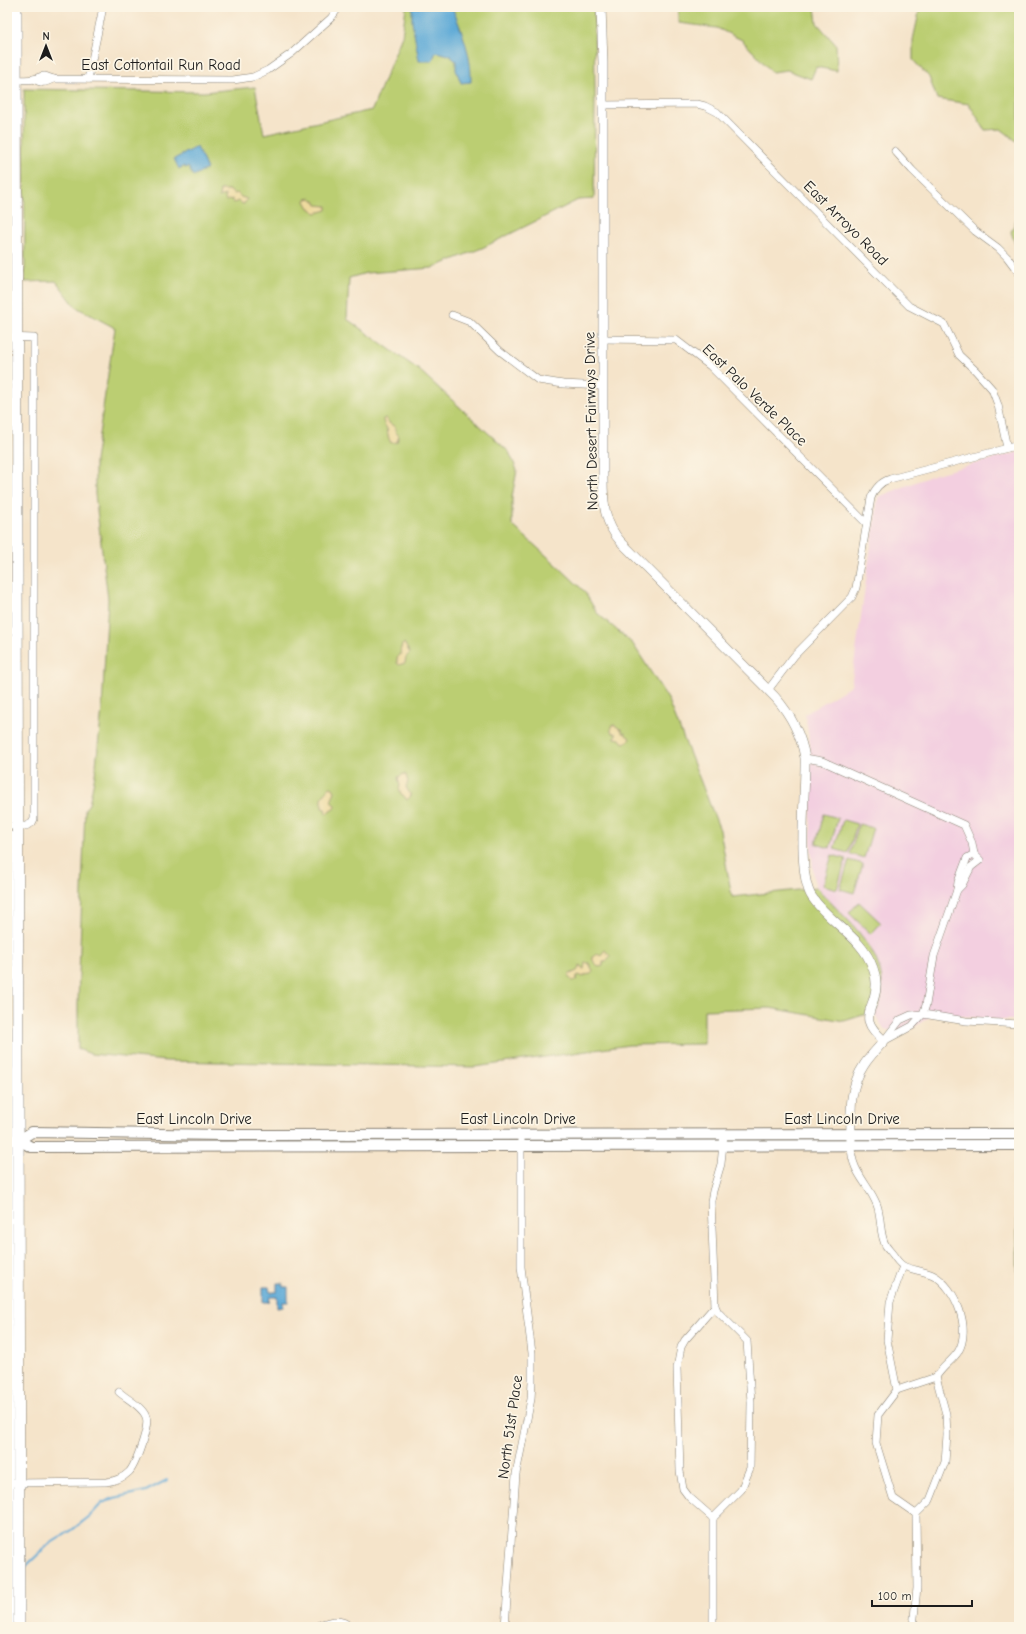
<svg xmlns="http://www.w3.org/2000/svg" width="1026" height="1634" font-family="'Comic Neue',sans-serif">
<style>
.built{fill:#f3cfe0}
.green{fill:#bbce72;stroke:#6c7547}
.sand{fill:#eeda9e;stroke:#857b5d}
.water{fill:#5faad7;stroke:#3e637a}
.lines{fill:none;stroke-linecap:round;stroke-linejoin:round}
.stream{stroke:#5faad7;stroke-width:2}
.minor-casing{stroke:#888073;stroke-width:8}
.tertiary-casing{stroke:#888073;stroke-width:10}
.secondary-casing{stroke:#888073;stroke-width:12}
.primary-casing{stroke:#888073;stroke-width:12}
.minor{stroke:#fff;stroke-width:7}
.tertiary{stroke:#fff;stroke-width:9}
.secondary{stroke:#fff;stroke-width:10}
.primary{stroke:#fff;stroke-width:11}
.labels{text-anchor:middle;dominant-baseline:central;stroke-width:3.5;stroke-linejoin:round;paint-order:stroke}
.street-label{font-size:15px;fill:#1c1c1c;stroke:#fcf5e5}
</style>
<rect width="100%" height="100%" fill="#fcf5e5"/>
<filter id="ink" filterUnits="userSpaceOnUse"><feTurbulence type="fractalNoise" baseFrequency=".025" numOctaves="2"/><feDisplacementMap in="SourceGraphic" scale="8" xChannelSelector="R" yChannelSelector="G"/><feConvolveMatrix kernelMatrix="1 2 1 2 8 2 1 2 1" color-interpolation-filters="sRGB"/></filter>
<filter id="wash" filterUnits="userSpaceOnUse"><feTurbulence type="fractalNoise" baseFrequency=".012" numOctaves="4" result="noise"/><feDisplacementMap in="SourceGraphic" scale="16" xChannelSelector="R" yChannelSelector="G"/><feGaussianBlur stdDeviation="0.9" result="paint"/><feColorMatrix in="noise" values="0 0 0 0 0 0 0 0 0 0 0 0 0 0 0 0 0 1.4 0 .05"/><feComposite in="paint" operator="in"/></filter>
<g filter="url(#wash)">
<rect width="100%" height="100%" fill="#f5e4ca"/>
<!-- built -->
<path class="built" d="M1019,452V1020H998L935,1013L908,1031L885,1030L875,1015L882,996L836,909L817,888L814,880L811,846L810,744L805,714L851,686L878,497L936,474Z"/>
<!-- green -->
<g class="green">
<path d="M406,7H594L595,96L594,199L578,200L482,248L432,268L366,273L349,278L347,319L419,370L509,452L517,470L512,497V525L558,566L584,591L597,613L633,644L668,699L720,830L732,897L817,888C844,918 889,951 881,997C881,1001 878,1007 876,1011L844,1021L770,1008L704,1010V1044L629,1045L475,1067L167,1061L91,1054L78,1049V1003L85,809L89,804L95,775L102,709L108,599L95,494V461L115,328L76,307L56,281L25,282L24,89L204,92L255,87L264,134L372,110L402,36Z"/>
<path d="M677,7L724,8L726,7H815L817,23L836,45L837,71L816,67L811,79L787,70L772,72L742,40L717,28L679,23Z"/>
<path d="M910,7H1019V143L1001,129L985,130L969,104L937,99L929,77L913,60V40L920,8Z"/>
<path d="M1019,213V255L1011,232Z"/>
<path d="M824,814L838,818L830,848L816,844Z"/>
<path d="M843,820L857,824L848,853L834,849Z"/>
<path d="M859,824L873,828L864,858L850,854Z"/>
<path d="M832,855L846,859L837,889L823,885Z"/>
<path d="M849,860L863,864L854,893L840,889Z"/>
<path d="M859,902L881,923L871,934L849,913Z"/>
<path d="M1017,1215H1019V1500Z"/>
</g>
<!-- sand -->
<g class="sand">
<path d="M220,190H229L234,194L237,193L241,197L247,199L244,204L240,203L238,201L234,203L232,199L226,201L225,198L226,195L219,197Z"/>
<path d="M311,198L316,202L317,205L327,206V210L316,213L309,208L305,201L306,199Z"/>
<path d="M386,418L389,423L395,427V431L399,436L397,442L391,443C388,438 388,434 387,429C385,425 383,423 383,419Z"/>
<path d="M404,643L410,653L406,657L405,663L399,665L397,663V659L399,654H402L400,651L402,645Z"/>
<path d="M614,725L622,730V733H625L626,735L630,738L628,742L623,743L620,739L615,738L616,734L611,732V726Z"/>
<path d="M404,774L406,775L408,782L406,787L411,796L407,800L403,795L401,794L399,788L400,786L398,777Z"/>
<path d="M332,787L335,791L331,802L335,805V808L326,814L325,809L322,808V798L328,788Z"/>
<path d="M605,950L610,956L606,962H603V966L599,967L593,961V957L598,954L600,956L603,955V952Z"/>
<path d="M585,963H589L593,971L591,974L585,975L584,977L578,975L576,980L572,981L568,976L570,974L577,971L580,966L582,969H584Z"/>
</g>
<!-- water -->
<g class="water">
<path d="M412,7H452C462,31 472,56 471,82L461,83L456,70V61L449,55L436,52L432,61H419L412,22Z"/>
<path d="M197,147L207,169L193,176L188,167L185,168L184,166L179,169L174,159Z"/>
<path d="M277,1283H283V1287H288V1302H283V1307L277,1308V1297H270L269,1302H263V1287H269L270,1292H277Z"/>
</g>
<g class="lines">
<!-- stream -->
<path class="stream" d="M24,1568L48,1545L72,1530L90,1516L102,1503L114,1498L146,1491L167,1480"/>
</g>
</g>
<g filter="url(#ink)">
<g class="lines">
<defs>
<g id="minor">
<path d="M7,79C15,79 26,81 34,79C44,76 41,74 53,79L233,80L253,77L268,70L292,53L331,18L339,7"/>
<path d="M34,79C41,84 45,83 53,79"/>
<path d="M88,79L103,7"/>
<path d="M602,105L697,104L705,106L717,112L909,306L944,324L959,355L976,371L992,389L998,405L1007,448"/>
<path d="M895,151L912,170L975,231L998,248L1007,257L1019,273"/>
<path d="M452,315L470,322L500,351L538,380L563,384L603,386"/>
<path d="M7,337L34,338V819L32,823L26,826H7"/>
<path d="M603,339L676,340L710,366L866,523"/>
<path d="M7,630H18"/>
<path d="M768,690L794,656L852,597L856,588L871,498C875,488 880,482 890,479L1019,445"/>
<path d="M805,758L822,761L964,825L972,843L974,854L980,860L971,867L962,885L957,890"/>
<path d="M886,1038L900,1020L911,1015L923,1014L966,1021L1019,1024"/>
<path d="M884,1041L912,1026L923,1014L926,1005L934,956L957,890L958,882L967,858L974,854"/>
<path d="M851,1145C851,1173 868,1182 877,1205C882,1218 879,1235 886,1246C889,1250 892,1253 894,1256C896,1259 899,1263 902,1265C906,1269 926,1271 933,1275C956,1287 972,1329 958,1352C952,1361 942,1367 936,1377L946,1414L947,1435L945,1462L930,1500L916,1514L917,1588L913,1627"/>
<path d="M903,1266L890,1302L887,1340L897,1390L878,1415L876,1443L893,1498L916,1514"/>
<path d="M897,1390L936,1377"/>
<path d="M15,1483L106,1482C115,1481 122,1479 129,1472C135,1466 150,1426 146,1417C143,1407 127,1399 119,1392"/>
<path d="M713,1518L741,1490L750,1468L751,1402L747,1341L718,1312L715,1306L711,1201L713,1191L721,1164L724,1134"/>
<path d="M713,1518L689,1497L683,1489L680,1471L677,1368L681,1347L685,1340L715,1306"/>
<path d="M315,1627C328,1621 340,1617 351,1627"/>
<path d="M505,1627L516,1474L531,1399L532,1382V1353L521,1267V1134"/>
<path d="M713,1627V1518"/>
</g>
<path id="tertiary" d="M601,7L603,62V478C603,503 604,523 621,542L775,697C791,715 801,734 805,758C806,791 796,873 812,897C830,924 862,936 873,968C877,978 877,988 874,998C872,1005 867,1014 869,1021C871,1029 878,1035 884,1041C877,1049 869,1057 864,1065C848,1089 851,1115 851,1142"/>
<g id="secondary">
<path d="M11,1140H19L31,1147L1019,1145"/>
<path d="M19,1140L32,1132L223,1135L1019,1134"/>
</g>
<g id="primary">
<path d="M16,7L19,1627"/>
<path d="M7,649V820"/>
<path d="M7,835V962"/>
<path d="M7,1070L8,1627"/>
</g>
</defs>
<!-- minor casing -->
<use href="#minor" class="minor-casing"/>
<!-- tertiary casing -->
<use href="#tertiary" class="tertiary-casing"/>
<!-- secondary casing -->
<use href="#secondary" class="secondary-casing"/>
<!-- primary casing -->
<use href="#primary" class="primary-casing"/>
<!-- minor -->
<use href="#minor" class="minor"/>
<!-- tertiary -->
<use href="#tertiary" class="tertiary"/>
<!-- secondary -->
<use href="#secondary" class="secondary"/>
<!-- primary -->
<use href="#primary" class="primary"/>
</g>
</g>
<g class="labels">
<!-- street labels -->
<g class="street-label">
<text x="161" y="65">East Cottontail Run Road</text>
<text transform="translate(846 223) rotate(45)">East Arroyo Road</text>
<text transform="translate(755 395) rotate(44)">East Palo Verde Place</text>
<text transform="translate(591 421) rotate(-91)">North Desert Fairways Drive</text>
<text x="194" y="1119">East Lincoln Drive</text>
<text x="518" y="1119">East Lincoln Drive</text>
<text x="842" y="1119">East Lincoln Drive</text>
<text transform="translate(510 1427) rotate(-82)">North 51st Place</text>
</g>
</g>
<!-- margin -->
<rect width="1026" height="1634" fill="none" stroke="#fcf5e5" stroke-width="24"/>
<!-- north arrow -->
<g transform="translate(46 46)" stroke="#fcf5e5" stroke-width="3" paint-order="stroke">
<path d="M0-3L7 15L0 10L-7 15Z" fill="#1c1c1c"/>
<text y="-6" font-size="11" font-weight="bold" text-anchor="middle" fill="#1c1c1c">N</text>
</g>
<!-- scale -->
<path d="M872 1600v6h100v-6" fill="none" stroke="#1c1c1c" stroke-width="2"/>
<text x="878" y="1600" font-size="12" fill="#1c1c1c" stroke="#fcf5e5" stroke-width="3" paint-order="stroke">100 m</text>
</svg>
